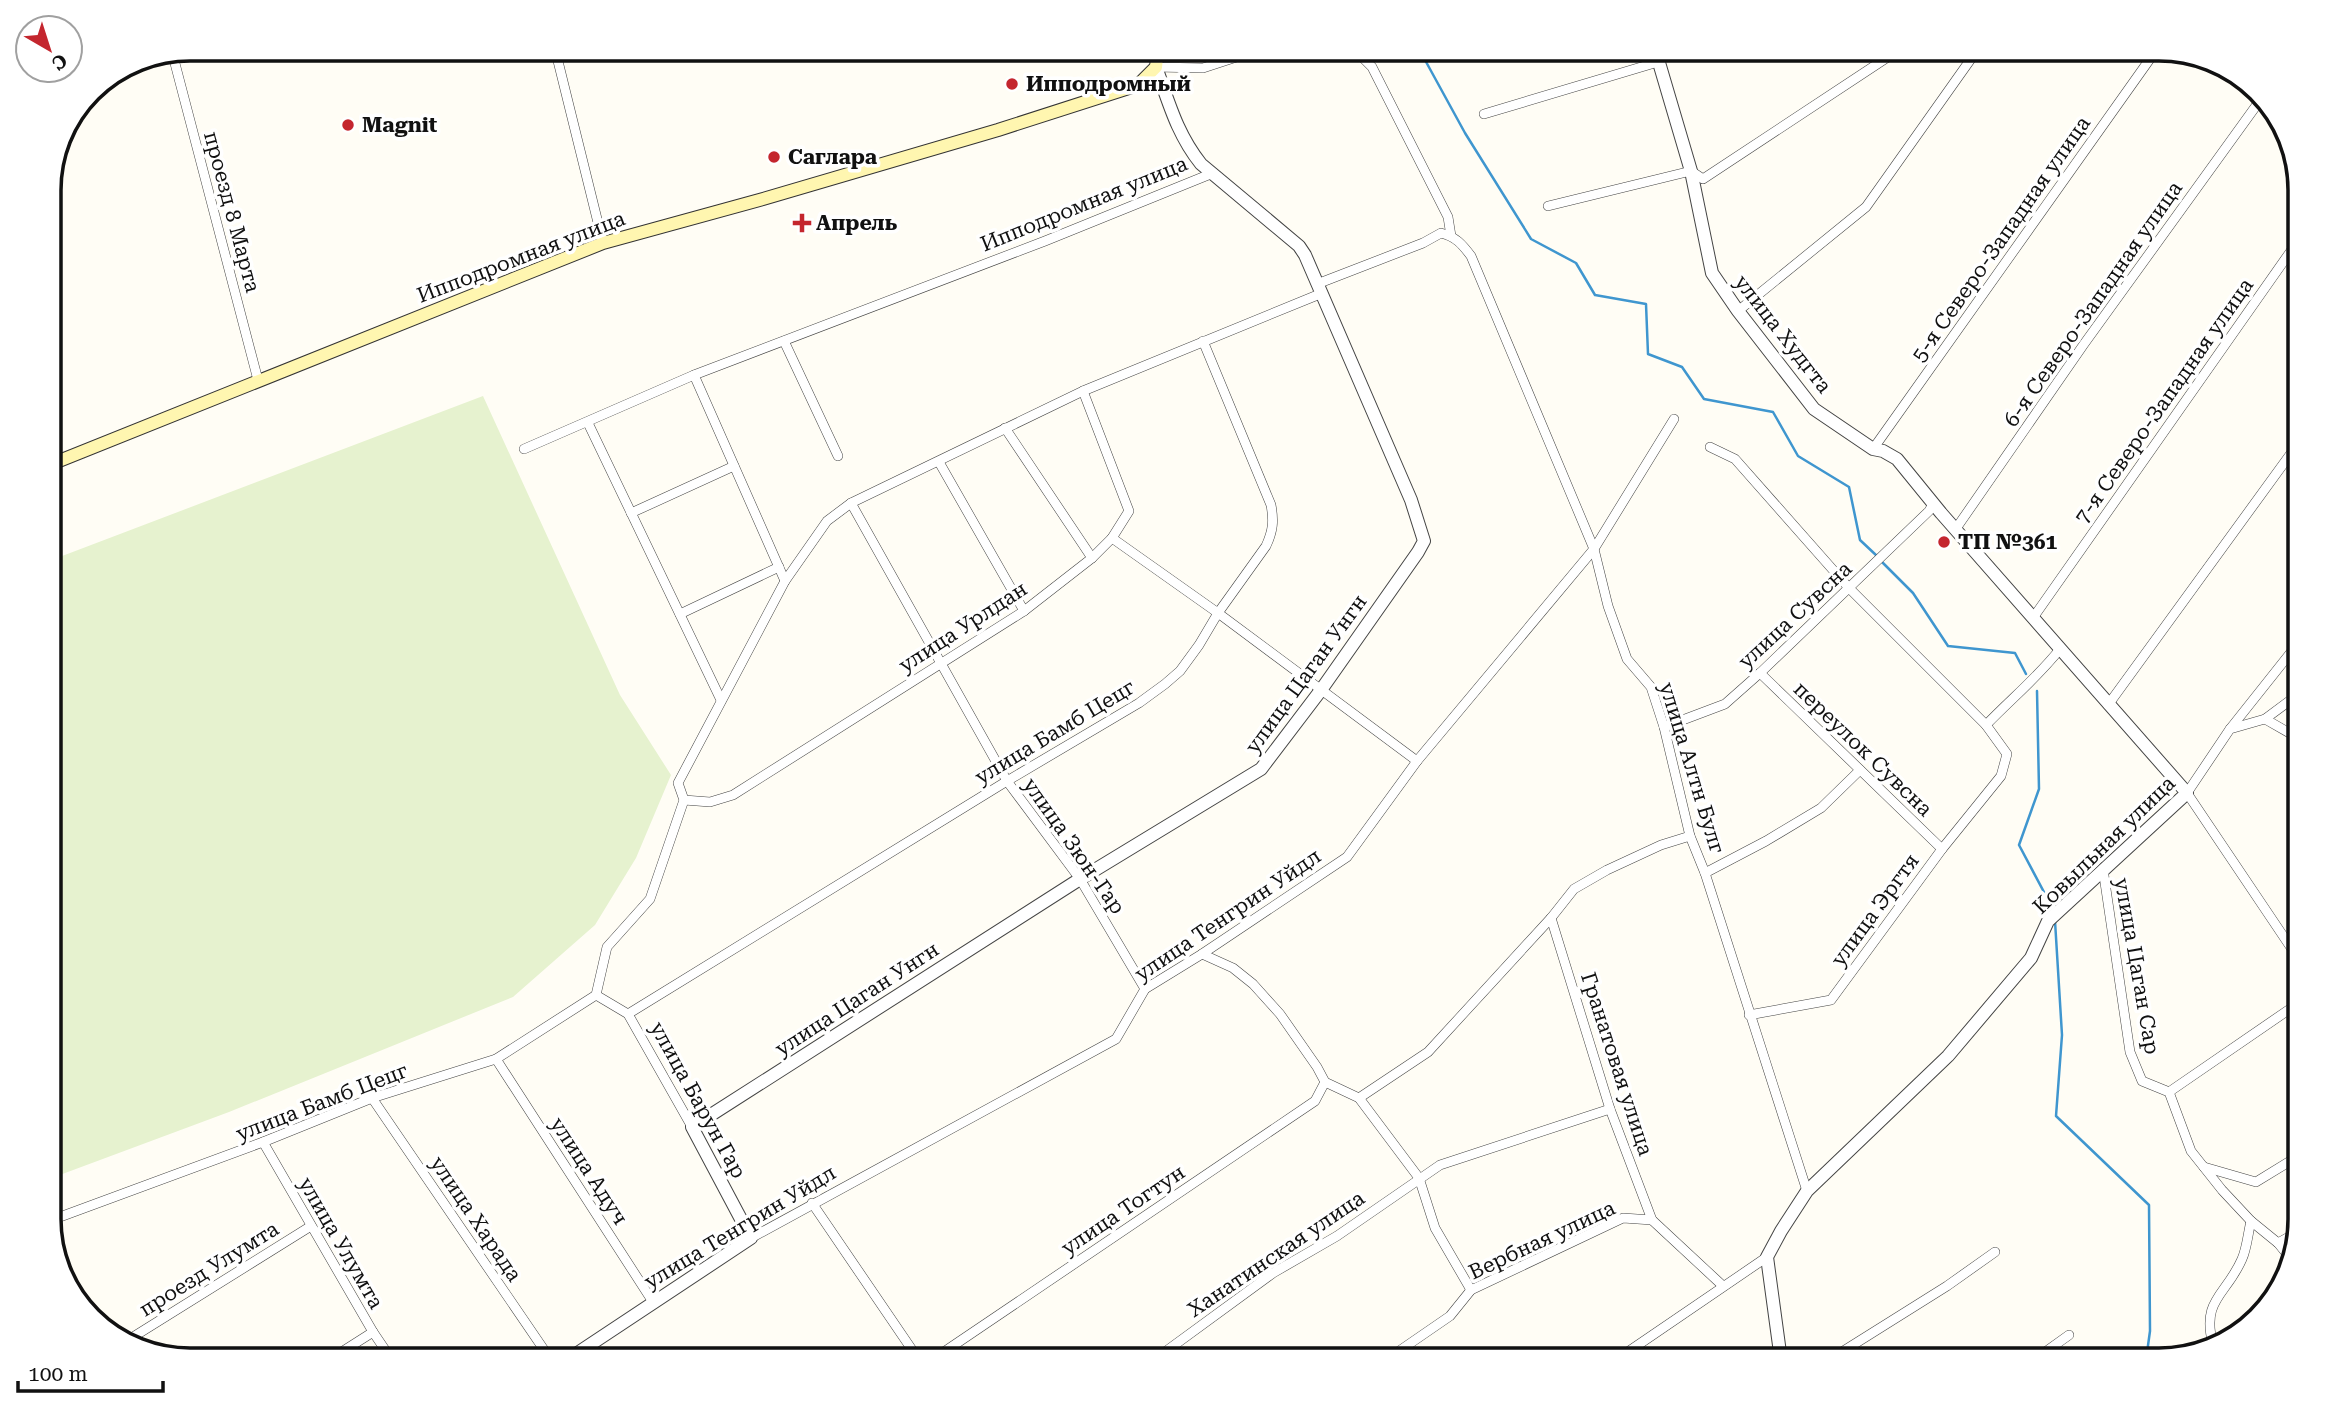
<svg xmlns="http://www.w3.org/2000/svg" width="2349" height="1409" font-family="'Roboto Serif',serif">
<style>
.pitch{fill:#e6f2cf}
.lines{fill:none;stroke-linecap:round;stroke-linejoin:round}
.stream{stroke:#3f96cf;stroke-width:2.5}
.minor-casing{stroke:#444;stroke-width:10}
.tertiary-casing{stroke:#444;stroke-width:14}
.secondary-casing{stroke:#333;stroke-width:14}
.minor{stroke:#fff;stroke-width:9}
.tertiary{stroke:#fff;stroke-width:12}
.secondary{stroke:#fff6b0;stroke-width:12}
.poi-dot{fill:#c4262e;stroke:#fff;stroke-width:2.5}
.labels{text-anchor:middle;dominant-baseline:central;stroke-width:7;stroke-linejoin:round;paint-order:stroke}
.poi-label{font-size:21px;font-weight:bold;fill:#111;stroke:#fff;text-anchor:start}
.street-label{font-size:21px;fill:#111;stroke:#fff}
.rim{fill:none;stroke:#111;stroke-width:3.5}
</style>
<rect width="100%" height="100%" fill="#fffdf5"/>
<!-- pitch -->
<path class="pitch" d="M483,396L620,695L671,775L636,858L595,925L513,997L229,1112L49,1179V561Z"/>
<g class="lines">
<!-- stream -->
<g class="stream">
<path d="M1419,49L1465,133L1531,239L1576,263L1595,295L1646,304L1648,354L1682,367L1704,399L1773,412L1798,456L1849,487L1860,540L1877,556"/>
<path d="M1881,561L1913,593L1948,646L2015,653L2026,674"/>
<path d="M2037,691L2039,789L2019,845L2054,911"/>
<path d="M2055,921L2062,1035L2056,1116L2149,1205L2150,1331L2146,1360"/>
</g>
<defs>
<g id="minor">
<path d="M555,49L603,243"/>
<path d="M1354,49L1372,67L1448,217L1451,236"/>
<path d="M172,52L258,380"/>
<path d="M1156,67L1203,68L1261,49"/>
<path d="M1484,114L1658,62L1676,49"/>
<path d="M1548,206L1691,171L1703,179L1900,49"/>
<path d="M1317,284L1423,243L1441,233C1456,237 1462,244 1471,256L1594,549L1608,606L1627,659L1651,687L1664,727L1690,836L1705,873L1807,1191"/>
<path d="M1738,311L1866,207L1978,49"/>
<path d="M784,341L838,456"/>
<path d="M694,375L785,581"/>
<path d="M588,423L721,700"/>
<path d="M1005,428L1092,558"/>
<path d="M1710,447L1735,459L1849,588L1986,725L2007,754L2001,776L1942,849L1831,1000L1749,1015"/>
<path d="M524,449L694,375L1045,241L1213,173"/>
<path d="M1873,449L2157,49"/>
<path d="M939,462L1024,611"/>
<path d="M851,503L1007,781L1080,879L1145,989"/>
<path d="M631,513L734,466"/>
<path d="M1955,530L2084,344L2261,99"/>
<path d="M1112,538L1218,613L1417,761"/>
<path d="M680,614L779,567"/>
<path d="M2033,618L2300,238"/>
<path d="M1760,673L1942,849"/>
<path d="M2300,693L2265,719L2230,729L2187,793L2300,961"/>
<path d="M2108,705L2300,441"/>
<path d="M2265,719L2293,735L2300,745"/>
<path d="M1986,725C2011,699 2038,677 2060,649"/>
<path d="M1664,727L1725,704L1760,673L1929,511L1933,504"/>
<path d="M2230,729L2300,641"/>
<path d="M684,800L710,802L733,795L1024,611L1092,558L1112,538L1129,511L1083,391"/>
<path d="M2103,869L2130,1052L2142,1081L2169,1092L2191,1151L2222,1190L2251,1221L2278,1243L2290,1258"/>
<path d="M1705,873L1766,841L1821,808L1860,770"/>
<path d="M1551,918L1610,1109L1652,1220L1723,1286"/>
<path d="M1202,954L1233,968L1253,984L1280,1014L1317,1067L1325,1082L1359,1098L1419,1178L1435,1228L1471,1290"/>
<path d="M596,995L607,947L650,899L684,800L678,783L785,581L827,521L851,503L1083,391L1320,294"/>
<path d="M596,995L628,1014L692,1127"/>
<path d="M628,1014L1007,781L1139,703L1165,684L1180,671L1199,645L1218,613L1266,546C1273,531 1274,521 1271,505L1203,341"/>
<path d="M496,1059L653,1302"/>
<path d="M2169,1092L2300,1002"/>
<path d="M372,1098L551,1360"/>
<path d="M1359,1098L1428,1052L1551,918L1574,889L1607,870L1661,845L1690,836"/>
<path d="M263,1142L373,1332L392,1360"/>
<path d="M2204,1167L2256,1182L2300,1155"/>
<path d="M812,1203L919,1360"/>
<path d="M49,1221L263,1142L372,1098L496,1059L596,995"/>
<path d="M751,1238L1116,1039L1145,989L1202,954L1347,857L1417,761L1594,549L1674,419"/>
<path d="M2278,1243L2296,1233"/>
<path d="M125,1342L311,1226"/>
<path d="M2213,1345C2201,1299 2226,1296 2242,1259C2247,1248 2248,1233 2251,1221"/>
<path d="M329,1360L373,1332"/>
<path d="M932,1360L1315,1101L1325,1082"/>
<path d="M1154,1360L1273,1273L1337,1236L1440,1165L1610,1109"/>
<path d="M1386,1360L1450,1316L1471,1290L1623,1218L1652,1220"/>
<path d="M1616,1360L1767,1257"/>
<path d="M1829,1360L1947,1286L1995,1252"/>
<path d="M2034,1360L2069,1335"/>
</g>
<g id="tertiary">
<path d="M1655,49L1691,171L1712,273L1738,311L1814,409L1873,449L1883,451L1897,459L1941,513L2187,793L2048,921L2031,958L1948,1056L1807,1191L1781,1231L1767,1257L1781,1360"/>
<path d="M567,1360L751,1238L692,1127L1080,879L1261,769L1321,690L1418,552L1424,541L1411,500L1305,255L1299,246L1201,164C1177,134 1169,103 1156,67"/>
</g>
<path id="secondary" d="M49,465L603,243L763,199L998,130L1138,85L1156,67L1158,49"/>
</defs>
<!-- minor casing -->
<use href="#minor" class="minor-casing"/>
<!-- tertiary casing -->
<use href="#tertiary" class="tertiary-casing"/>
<!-- secondary casing -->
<use href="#secondary" class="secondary-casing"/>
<!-- minor -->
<use href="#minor" class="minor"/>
<!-- tertiary -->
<use href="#tertiary" class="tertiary"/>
<!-- secondary -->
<use href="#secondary" class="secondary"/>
</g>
<!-- markers -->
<g class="poi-dot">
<circle cx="1012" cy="84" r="7"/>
<circle cx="348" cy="125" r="7"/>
<circle cx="774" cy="157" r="7"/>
<path d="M798.5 212.5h7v7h7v7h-7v7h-7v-7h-7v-7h7z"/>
<circle cx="1944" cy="542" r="7"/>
</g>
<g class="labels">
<!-- poi labels -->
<g class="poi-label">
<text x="1026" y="84">Ипподромный</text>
<text x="362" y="125">Magnit</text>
<text x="788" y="157">Саглара</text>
<text x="816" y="223">Апрель</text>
<text x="1958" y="542">ТП №361</text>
</g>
<!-- street labels -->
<g class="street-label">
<text transform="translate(1084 204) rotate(-22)">Ипподромная улица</text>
<text transform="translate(232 212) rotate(75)">проезд 8 Марта</text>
<text transform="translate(2001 239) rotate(-55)">5-я Северо-Западная улица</text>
<text transform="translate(521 257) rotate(-21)">Ипподромная улица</text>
<text transform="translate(2093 304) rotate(-55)">6-я Северо-Западная улица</text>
<text transform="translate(1783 334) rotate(52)">улица Худгта</text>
<text transform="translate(2164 401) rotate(-55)">7-я Северо-Западная улица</text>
<text transform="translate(1795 615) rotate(-43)">улица Сувсна</text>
<text transform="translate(963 627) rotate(-33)">улица Урлдан</text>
<text transform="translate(1306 674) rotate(-54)">улица Цаган Унгн</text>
<text transform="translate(1055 732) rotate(-31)">улица Бамб Цецг</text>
<text transform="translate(1863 749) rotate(44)">переулок Сувсна</text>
<text transform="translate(1692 768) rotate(73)">улица Алтн Булг</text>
<text transform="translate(2104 845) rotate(-44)">Ковыльная улица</text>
<text transform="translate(1074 846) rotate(55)">улица Зюн-Гар</text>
<text transform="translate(1875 910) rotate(-54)">улица Эргтя</text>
<text transform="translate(1228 915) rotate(-34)">улица Тенгрин Уйдл</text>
<text transform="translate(2137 966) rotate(80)">улица Цаган Сар</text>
<text transform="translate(857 999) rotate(-33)">улица Цаган Унгн</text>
<text transform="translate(1617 1064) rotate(72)">Гранатовая улица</text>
<text transform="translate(698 1100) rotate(61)">улица Барун Гар</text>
<text transform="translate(322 1102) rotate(-21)">улица Бамб Цецг</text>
<text transform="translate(589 1171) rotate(57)">улица Адуч</text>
<text transform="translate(1123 1210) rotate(-34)">улица Тогтун</text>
<text transform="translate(476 1219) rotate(56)">улица Харада</text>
<text transform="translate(740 1227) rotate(-31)">улица Тенгрин Уйдл</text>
<text transform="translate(1542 1240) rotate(-25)">Вербная улица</text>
<text transform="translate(341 1243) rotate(60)">улица Улумта</text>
<text transform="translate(1276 1254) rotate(-34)">Ханатинская улица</text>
<text transform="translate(209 1269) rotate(-32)">проезд Улумта</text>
</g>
</g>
<!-- crop -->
<path d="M0 0H2349V1409H0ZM190 61H2159A129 129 0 0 1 2288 190V1219A129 129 0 0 1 2159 1348H190A129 129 0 0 1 61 1219V190A129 129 0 0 1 190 61Z" fill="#fff" fill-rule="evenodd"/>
<path class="rim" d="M190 61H2159A129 129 0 0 1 2288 190V1219A129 129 0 0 1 2159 1348H190A129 129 0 0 1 61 1219V190A129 129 0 0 1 190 61Z"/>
<!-- north arrow -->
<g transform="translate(49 49) rotate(141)"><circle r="33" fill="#ffffff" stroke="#a0a0a0" stroke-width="2"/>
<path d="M0-5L12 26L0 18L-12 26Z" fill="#c4262e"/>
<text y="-10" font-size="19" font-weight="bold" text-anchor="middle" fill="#111111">С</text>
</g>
<!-- scale -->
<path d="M18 1381v10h145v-10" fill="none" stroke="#111111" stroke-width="3.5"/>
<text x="28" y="1381" font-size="21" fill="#111111" stroke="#ffffff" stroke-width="5" paint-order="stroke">100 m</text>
</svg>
